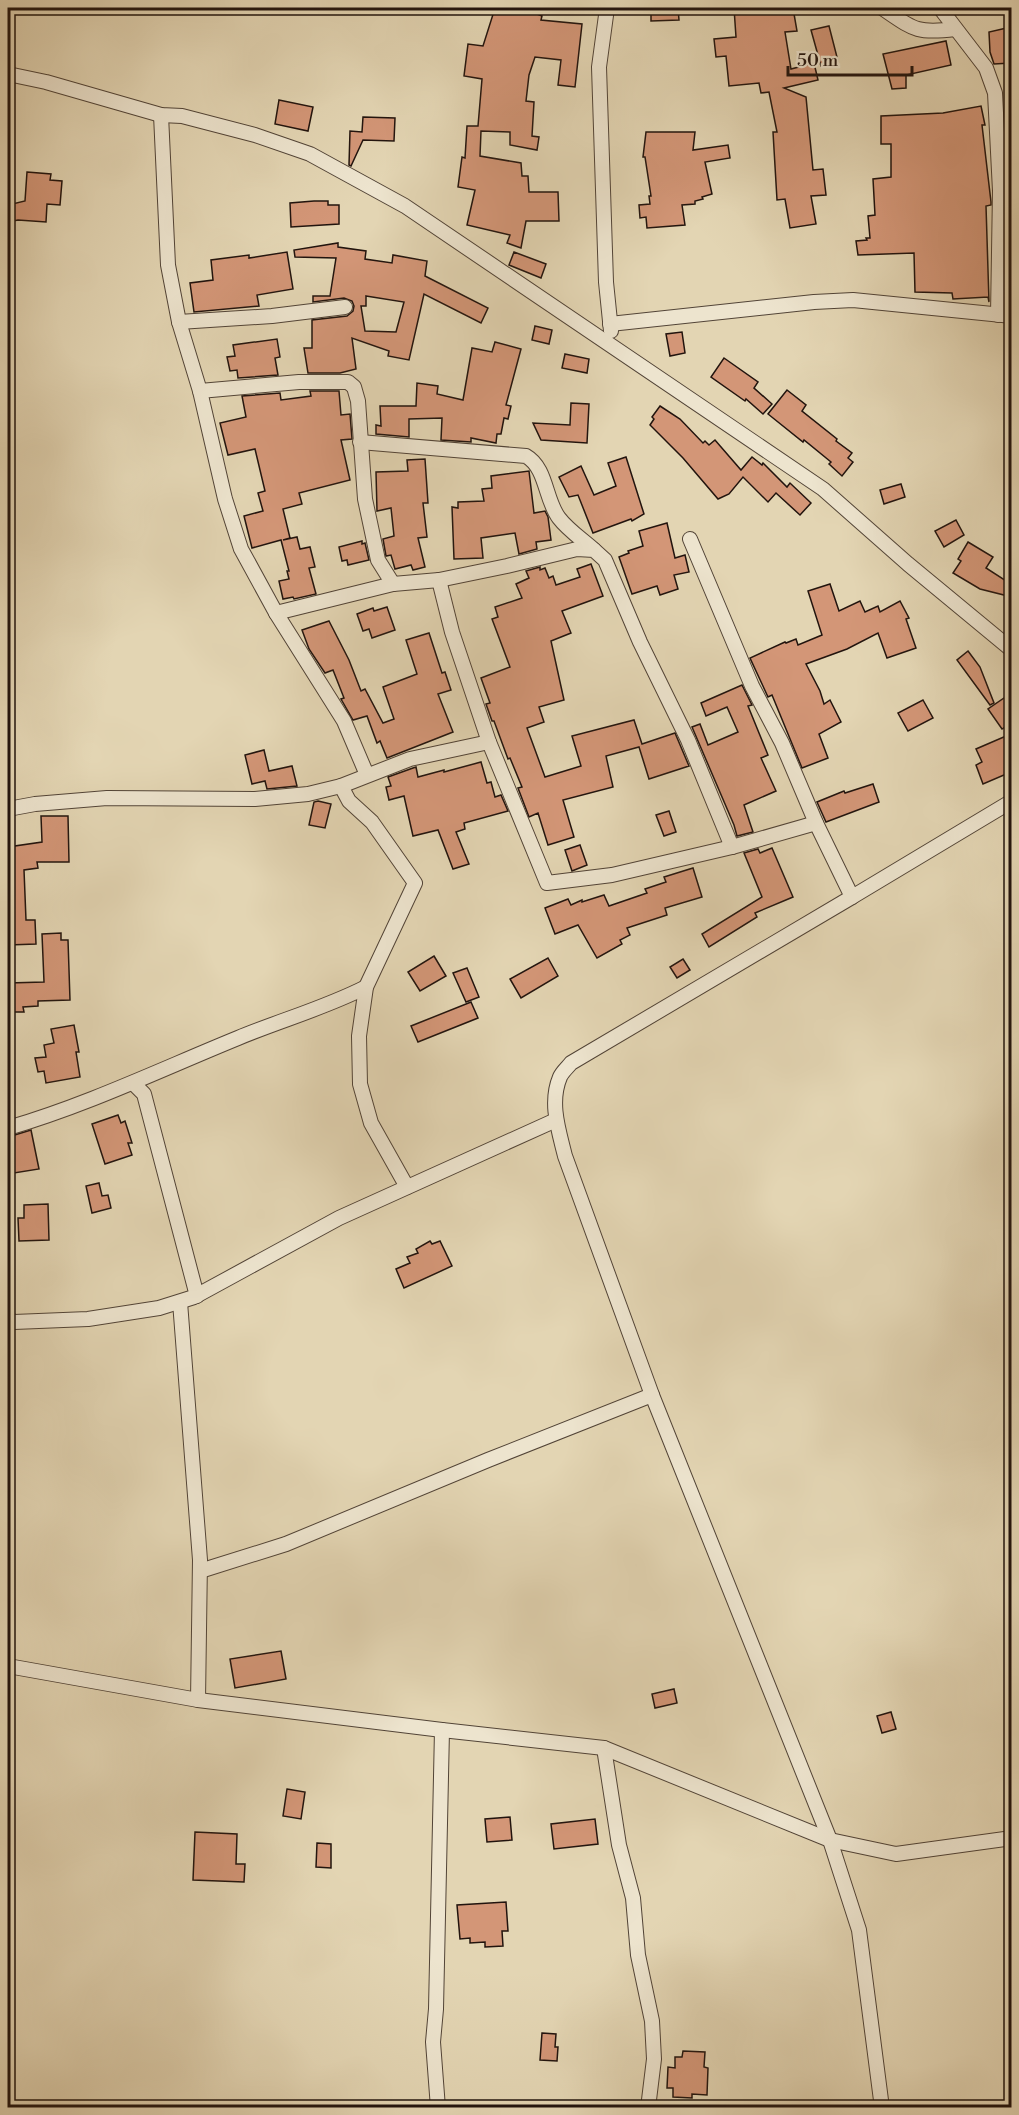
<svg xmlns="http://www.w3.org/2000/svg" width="1019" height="2115" font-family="'Libre Bodoni',serif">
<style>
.building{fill:#d39677;stroke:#22140e;stroke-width:1.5;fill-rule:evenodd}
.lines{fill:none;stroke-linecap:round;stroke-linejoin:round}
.minor-casing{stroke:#524437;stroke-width:16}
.minor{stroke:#ede4ce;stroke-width:14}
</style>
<rect width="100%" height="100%" fill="#e3d5b3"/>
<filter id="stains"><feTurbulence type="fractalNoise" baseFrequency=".00333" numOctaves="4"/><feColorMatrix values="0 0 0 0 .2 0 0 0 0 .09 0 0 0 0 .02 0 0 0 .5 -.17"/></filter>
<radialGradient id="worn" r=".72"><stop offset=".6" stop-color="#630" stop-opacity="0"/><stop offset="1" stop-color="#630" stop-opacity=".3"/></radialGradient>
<!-- building -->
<g class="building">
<path d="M495,8L515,12L517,8H522L542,16L541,20L582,24L575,87L558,85L561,60L535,57L529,75L526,101L534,102L532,136L539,137L537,150L510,145V132L481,131L480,156L521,163L522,176H528L529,192H558L559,221H526L521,248L507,243L510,235L467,225L475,190L458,187L462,157L465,158L467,126H478L482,79L464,76L468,44L483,46Z"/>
<path d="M651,8H678L679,20L651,21Z"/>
<path d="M734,8H793L797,31L785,32L791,69L814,63L818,80L784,88L806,97L813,170L823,169L826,195L811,196L816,224L790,228L785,199L777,200L773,132H777L769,92L761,93L759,83L729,86L726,56L716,57L714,39L736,37Z"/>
<path d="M829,26L838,61L821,66L811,30Z"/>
<path d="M1011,27V63L994,64L990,52L989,32Z"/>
<path d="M946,41L951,65L906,75V88L892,89L883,54Z"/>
<path d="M279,100L313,107L308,131L275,124Z"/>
<path d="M981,106L985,125H982L991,202V205L986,206L989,302L988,297L953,299L952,293L915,292L914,253L858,255L856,241L867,240L866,238H870L868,216L875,215L873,179L891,177V144H881V116L943,113Z"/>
<path d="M363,117L395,118L394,141L363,140L351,166L349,165L350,131L362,132Z"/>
<path d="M646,132H695L693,150L728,145L730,158L705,162L712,194L702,197L703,199L695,201V204L682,205L685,225L647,228L646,217L640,218L639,205L650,204L649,196H651L645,157H643Z"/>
<path d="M27,172L51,174L50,180L62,181L60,205L47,204L46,222L18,220L8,222V205L25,201Z"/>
<path d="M314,201H328V205H339V224L291,227L290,203Z"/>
<path d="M338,243V247L366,251L365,259L392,263L393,255L427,261L425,276L488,308L481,323L424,294L409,360L388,356L389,351L352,338L356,369L340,373H308L304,348H312V320L347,316L353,311L354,306L352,301L344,298L313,302V296H330L336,258L295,257L294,250ZM366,296L404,302L396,332L365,331L361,306H366Z"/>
<path d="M287,252L293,289L257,295L259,306L194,312L190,283L213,280L211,260L249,255V258Z"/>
<path d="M514,252L546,264L541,278L509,265Z"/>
<path d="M535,326L552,330L549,344L532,340Z"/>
<path d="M682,332L685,353L670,356L666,334Z"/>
<path d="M277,339L280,357L275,358L278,375L238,378L237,370L230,371L227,357L235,356L233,345Z"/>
<path d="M495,342L521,349L506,405L511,406L508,419L504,418L501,434H497L496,443L471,438V442L441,440L442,418L409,419V437L376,434V425L381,426L380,406H416L417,383L438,386L437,394L463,400L472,348L492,352Z"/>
<path d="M565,354L589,359L587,373L562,368Z"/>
<path d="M724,358L758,382L754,388L772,404L763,414L746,399L745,401L711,377Z"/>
<path d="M787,390L806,405L802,411L837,439L836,441L852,453L848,458L853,462L842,476L829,464L831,462L804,440L803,442L768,414Z"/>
<path d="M310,391H339L341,415L350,414L352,439L341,440L350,480L299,493L302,504L283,509L290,538L283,540L297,537L300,549L310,547L315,567L309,568L316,594L294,599L293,597L283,599L279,581L289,579L287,571H289L281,540L252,548L244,516L263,511L258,493L265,491L255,449L228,455L220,423L246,417L242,396L280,393L281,400L311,396Z"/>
<path d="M571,403L589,404L587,443L541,440L533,423L570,425Z"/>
<path d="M660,406L680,419L703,443L705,441L709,445L715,440L741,470L752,457L762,465L763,463L787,487L790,483L811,503L800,515L776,493L768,502L743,477L729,494L718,499L683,458L650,425L654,419L652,417Z"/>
<path d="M626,457L644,514L632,521L631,519L593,533L578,495L569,497L559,477L581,466L594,495L616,486L608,463Z"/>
<path d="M425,459L428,503H423L427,537L418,538L425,567L413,570L411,565L395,569L391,555L386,556L383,539L394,536L391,508L377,511L376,472L408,471L407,460Z"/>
<path d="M529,471L534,513L545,511L548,517L551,540L536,542L537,549L519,554L515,533L481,538L483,558L454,559L452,507L458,508V502L484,501L482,489L492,488L491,476Z"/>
<path d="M901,484L905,497L884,504L880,490Z"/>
<path d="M956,520L964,535L944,547L935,531Z"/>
<path d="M667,523L675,558L685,555L689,572L674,575L678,589L660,595L657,586L632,594L619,557L629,553L628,551L643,546L639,531Z"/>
<path d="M362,541V544L365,543L369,560L348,565L347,560L342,561L339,547Z"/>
<path d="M968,542L993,557L986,568L1011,584L1008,596L980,589L953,573L961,561L958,559Z"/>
<path d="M591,564L603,596L562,611L571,633L551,641L564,700L539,707L544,722L527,728L545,777L581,766L572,736L634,720L642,744L675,733L689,766L649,779L639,747L606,756L613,787L563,800L574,837L548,845L538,813L529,817L518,788L522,787L510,758L508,759L494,721H492L486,704L490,703L481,678L510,667L492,619L498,617L495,607L522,598L516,584L529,578L526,571L540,567V570L545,568L549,578L553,576L556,585L580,577L577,569Z"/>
<path d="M830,584L839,611L860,601L865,612L878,606L880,612L900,601L909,618L906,619L916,648L887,658L878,633L847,649L806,664L820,691L824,704L830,700L841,722L819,734L828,758L802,768L772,695L768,697L750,658L785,642L786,643L796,639L798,645L822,635L808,591Z"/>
<path d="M387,607L395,630L372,638L369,629L363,631L357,614L373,608L374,611Z"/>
<path d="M329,621L349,660L361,691L365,689L383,723L394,719L383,687L417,674L406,640L429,633L442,673L445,672L451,690L438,694L453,732L387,758L380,741L377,743L367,716L353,720L341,699L344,698L333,670L325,673L309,649L302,630Z"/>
<path d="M968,651L980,667L994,703L990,705L957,660Z"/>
<path d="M742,685L752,705L748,706L768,755L761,758L776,791L744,805L753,832L737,836L734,825L692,727L700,724L708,745L738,732L727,707L706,716L701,703Z"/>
<path d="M1004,698L1011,709V723L1002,729L988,709Z"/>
<path d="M923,700L933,718L908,731L898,713Z"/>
<path d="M1006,736L1011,748V772L983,784L976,765L982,762L976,749Z"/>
<path d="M264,750L269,771L292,766L297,786L267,789L265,781L252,784L245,755Z"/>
<path d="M481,762L487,783L491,782L495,797L501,795L508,811L464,823L465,829L456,832L469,864L453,869L438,830L413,836L404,796L389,800L386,787L391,786L388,777L413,768L416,767L418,777L444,770V772Z"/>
<path d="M873,784L879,802L826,822L817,802L844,791L845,793Z"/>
<path d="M318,801L331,804L325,828L309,825L314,802Z"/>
<path d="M669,811L676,832L664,836L656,815Z"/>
<path d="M41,816H68L69,862H37L38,868L24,870L26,920H35L36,944L8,945V847L42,842Z"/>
<path d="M580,845L587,865L572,871L565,850Z"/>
<path d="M772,848L793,897L755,913L757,917L709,947L702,934L762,897L744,853L758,849L760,853Z"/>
<path d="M693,868L702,897L665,908L667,915L627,928L630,935L620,940L622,944L597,958L578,925L555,934L545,908L568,899L571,905L582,900V902L604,895L609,906L647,893L645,889L666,882L664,877Z"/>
<path d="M61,933V940H68L70,1000L38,1001V1006L23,1007L24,1012H8V983L44,982L42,934Z"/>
<path d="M434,956L446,976L420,991L408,972Z"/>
<path d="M548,958L558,976L521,998L510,979Z"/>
<path d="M683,959L690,970L677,978L670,967Z"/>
<path d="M467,968L479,997L466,1002L453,973Z"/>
<path d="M471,1002L478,1018L418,1042L411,1026Z"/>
<path d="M74,1025L79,1052H76L80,1077L46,1083L44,1071L38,1072L35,1058L46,1057L44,1045L54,1043L51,1029Z"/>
<path d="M118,1115L121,1123L125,1121L132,1143H128L132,1155L105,1164L92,1124Z"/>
<path d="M31,1130L39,1169L14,1173L12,1166L8,1167V1137Z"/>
<path d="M99,1183L102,1196L108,1195L111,1208L92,1213L86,1186Z"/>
<path d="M48,1204L49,1240L19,1241L18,1218H24V1205Z"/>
<path d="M430,1241L432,1244L440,1241L452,1266L404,1288L396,1269L410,1263L407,1257L418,1253L416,1249Z"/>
<path d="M281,1651L286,1679L235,1688L230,1659Z"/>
<path d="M674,1689L677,1703L655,1708L652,1694Z"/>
<path d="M891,1712L896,1729L882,1733L877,1716Z"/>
<path d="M287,1789L305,1792L301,1819L283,1816Z"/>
<path d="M510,1817L512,1840L487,1842L485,1819Z"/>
<path d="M595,1819L598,1844L554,1849L551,1824Z"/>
<path d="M195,1832L237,1834L236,1864H245L244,1882L193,1880Z"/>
<path d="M317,1843L331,1844V1868L316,1867Z"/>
<path d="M506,1902L508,1931H502L503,1946L485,1947V1942L470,1943V1938L460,1939L457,1905Z"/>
<path d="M542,2033L556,2034L555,2047H558L557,2061L540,2060Z"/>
<path d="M683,2051L705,2052L704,2067L708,2068L707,2095L692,2094V2098L673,2097V2088H667L668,2067L675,2068V2057H682Z"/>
</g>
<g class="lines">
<defs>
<g id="minor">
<path d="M607,8L599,67L606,282L611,331"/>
<path d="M882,8C913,29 916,34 955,29"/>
<path d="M940,8L986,68L995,93L1000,191L998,315"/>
<path d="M8,74L46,82L161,115L182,116L255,135L310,154L405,206L823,489L908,564L1012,650"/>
<path d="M161,115L168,265L179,322L200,391L225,499L241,549L276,613L344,721L367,775"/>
<path d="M179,322L272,316L345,307"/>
<path d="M610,324L814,302L853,300L1012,316"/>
<path d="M200,391L299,382H348L354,387L358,401L365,499L378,560L393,584"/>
<path d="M360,442L526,456C547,468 545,500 559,518C568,530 583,540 594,550"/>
<path d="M690,539L752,686L782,743L816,823L852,897L1012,801"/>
<path d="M439,580L452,632L489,742L547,883L612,875L732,847L816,823"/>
<path d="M276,613L393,584L439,580L507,566L577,549L594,550L605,560L640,642L688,740L732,847"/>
<path d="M341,786L349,801L372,822L415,883L366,987L359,1036L360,1084L371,1123L407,1187"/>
<path d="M8,809L35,804L107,798L255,799L308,794L341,786L410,759L489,742"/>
<path d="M852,897L571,1063C568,1067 562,1072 560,1077C549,1103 559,1131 565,1156L652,1395L830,1840L859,1930L882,2108"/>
<path d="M133,1083L144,1094L197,1296"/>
<path d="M8,1128C87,1105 162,1069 238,1038C281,1020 325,1008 366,987"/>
<path d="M180,1302L200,1560L198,1700"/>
<path d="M8,1319L14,1322L88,1319L159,1308L194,1297L339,1218L556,1120"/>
<path d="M200,1571L286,1544L488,1460L652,1395"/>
<path d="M8,1666L198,1700L442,1730L604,1748L830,1840L896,1854L1012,1838"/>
<path d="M604,1748L619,1845L633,1898L638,1955L652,2021L654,2059L648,2108"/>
<path d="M438,2108L433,2042L436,2009L442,1730"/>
</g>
</defs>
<!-- minor casing -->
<use href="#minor" class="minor-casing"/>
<!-- minor -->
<use href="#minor" class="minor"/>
</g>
<!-- margin -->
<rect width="1019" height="2115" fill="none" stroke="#e3d5b3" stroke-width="30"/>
<rect x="9" y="9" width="1001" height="2097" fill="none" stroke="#22140e" stroke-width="3"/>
<rect x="15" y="15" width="989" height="2085" fill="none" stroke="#22140e" stroke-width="1.5"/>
<!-- scale -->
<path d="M788 66v9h124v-9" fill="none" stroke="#22140e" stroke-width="3"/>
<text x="797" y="66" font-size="18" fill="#22140e" stroke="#ede4ce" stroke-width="4.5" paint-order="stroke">50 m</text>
<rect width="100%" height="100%" filter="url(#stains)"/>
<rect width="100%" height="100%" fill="url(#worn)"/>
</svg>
